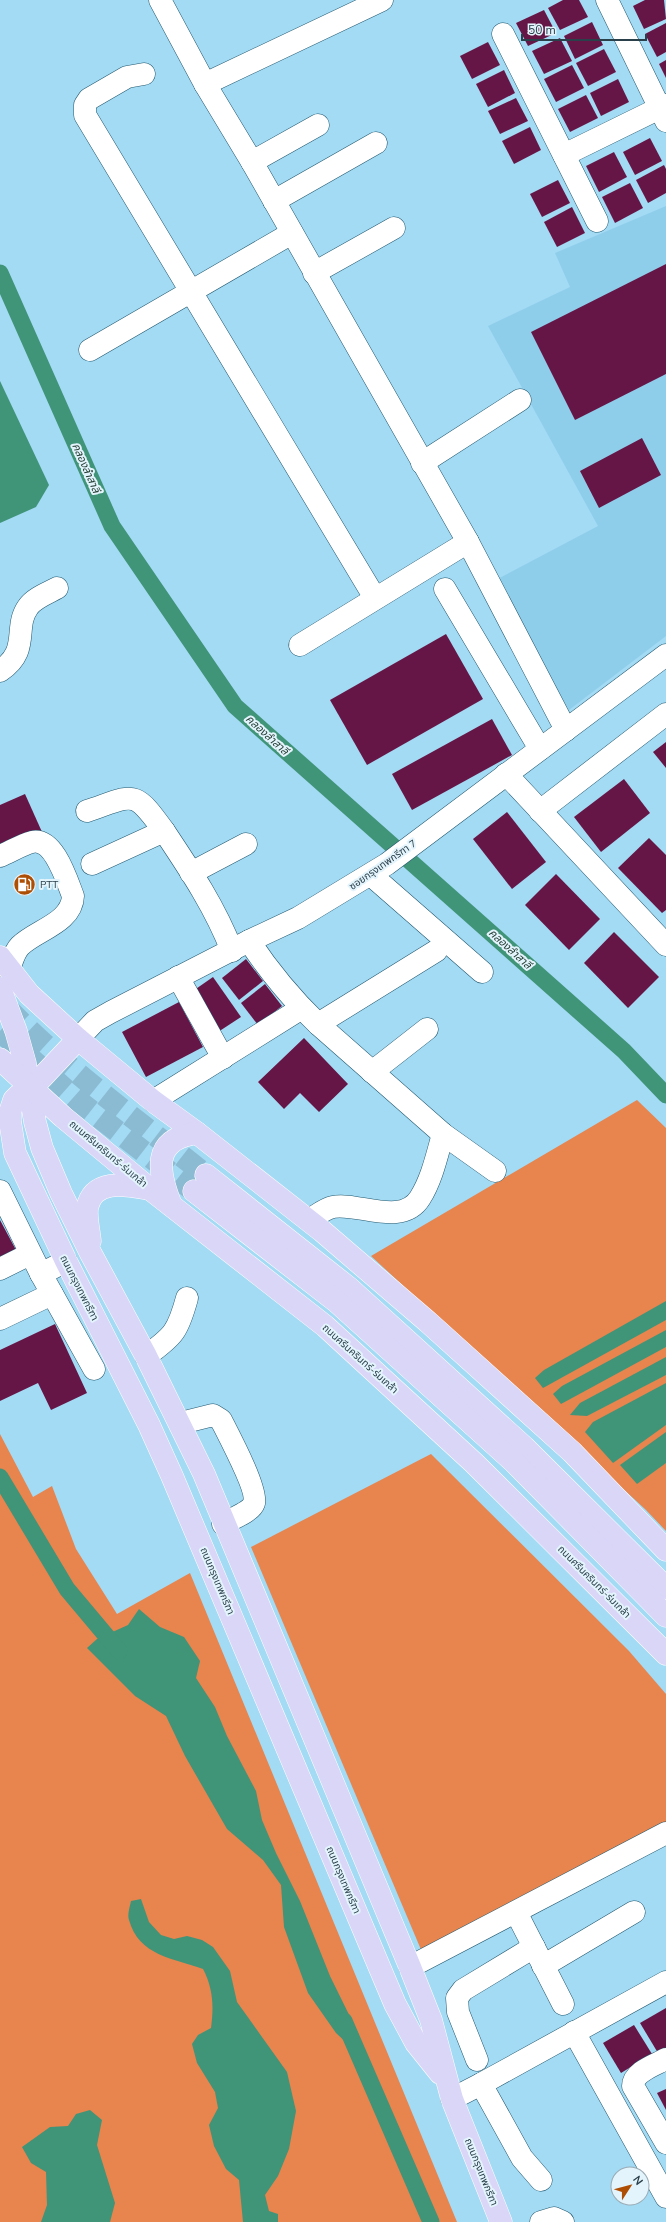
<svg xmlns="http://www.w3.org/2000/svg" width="666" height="2222" font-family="'Nunito Sans','Noto Sans Thai',sans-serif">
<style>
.built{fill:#8fceeb}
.green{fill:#e8844d}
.water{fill:#409478}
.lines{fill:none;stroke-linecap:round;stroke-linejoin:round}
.canal{stroke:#409478;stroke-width:17}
.building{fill:#661646}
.major-tunnel{stroke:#8bbbd2;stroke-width:22;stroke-dasharray:22 11;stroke-linecap:butt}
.minor-casing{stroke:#23596f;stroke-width:23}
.major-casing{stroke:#fff;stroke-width:23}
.minor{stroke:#fff;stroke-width:22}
.major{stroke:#d9d6f8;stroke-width:22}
.labels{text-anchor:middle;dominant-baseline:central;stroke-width:4;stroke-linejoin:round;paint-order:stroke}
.street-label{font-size:10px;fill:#2a404b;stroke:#e4f4fc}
.poi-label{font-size:10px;fill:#2a404b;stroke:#e4f4fc;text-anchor:start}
.water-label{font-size:11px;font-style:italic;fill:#253f35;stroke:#e4f4fc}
</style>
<rect width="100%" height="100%" fill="#a3daf4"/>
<!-- built -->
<path class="built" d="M666,206V636L569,710L492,582L598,526L488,326L570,287L555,253Z"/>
<!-- green -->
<g class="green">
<path d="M637,1100L666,1128V1531L646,1510L371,1256Z"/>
<path d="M0,1434L33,1497L52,1486L76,1549L117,1614L190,1573L457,2222H0Z"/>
<path d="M431,1454L629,1651L666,1694V1824L422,1952L251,1547Z"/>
</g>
<!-- water -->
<g class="water">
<path d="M0,381L49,485L36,507L0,523Z"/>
<path d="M666,1301V1320L543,1388L535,1378L544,1370Z"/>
<path d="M666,1330V1347L561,1404L553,1394L562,1386Z"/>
<path d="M666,1357V1375L587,1416L570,1415L580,1403Z"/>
<path d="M666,1383V1425L613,1463L585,1432L593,1422Z"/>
<path d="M666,1432V1463L637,1484L620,1465Z"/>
<path d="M139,1609L160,1627L184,1637L200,1661L196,1678L215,1707L227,1736L256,1791L262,1820L276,1853L300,1901L330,1976L359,2035L351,2047L336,2033L308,1993L284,1927L281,1885L263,1860L227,1829L185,1756L166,1716L135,1696L87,1648L97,1639L128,1625Z"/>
<path d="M141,1899L149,1922L161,1935L174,1939L187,1936L202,1940L213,1947L230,1971L237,2002L287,2072L296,2111L289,2149L278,2176L265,2195L269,2211L278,2214V2222H243L239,2180L226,2169L214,2146L209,2125L218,2108L215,2092L197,2063L192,2044L198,2035L211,2028C214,2006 213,1988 203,1969C173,1958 139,1956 129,1920C127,1915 130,1906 131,1901Z"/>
<path d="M90,2110L102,2120L97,2145L115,2203L110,2222H41L47,2205L46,2172L31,2163L22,2147L50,2127L68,2126L76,2114Z"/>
</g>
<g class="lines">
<!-- canal -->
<g class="canal">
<path d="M0,273L112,526L235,706L624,1051L666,1095"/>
<path d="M0,1477L67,1589L119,1651"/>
<path d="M344,2021L431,2222"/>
</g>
</g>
<!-- building -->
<g class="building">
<path d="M563,0H579L588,17L560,30L548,8Z"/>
<path d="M645,0H664L666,19L644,29L633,6Z"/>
<path d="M544,10L556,33L528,46L516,23Z"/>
<path d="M592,22L603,45L575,59L564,36Z"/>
<path d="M666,23V52L657,57L645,34Z"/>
<path d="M560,38L572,61L544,74L532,51Z"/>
<path d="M488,42L500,65L472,79L460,56Z"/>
<path d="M604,49L616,72L588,86L576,63Z"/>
<path d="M666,60V78L659,64Z"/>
<path d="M572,65L584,88L556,102L544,79Z"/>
<path d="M504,70L515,93L488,107L476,84Z"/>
<path d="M618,79L629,102L601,116L590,93Z"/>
<path d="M586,95L598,118L570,132L558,109Z"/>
<path d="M516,98L528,121L500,134L488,111Z"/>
<path d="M530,127L541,150L514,164L502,141Z"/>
<path d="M650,138L662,161L635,175L623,152Z"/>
<path d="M614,152L627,177L599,192L586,166Z"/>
<path d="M664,165L666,169V193L648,203L636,180Z"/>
<path d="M558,180L570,203L542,217L530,194Z"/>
<path d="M630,183L643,208L615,223L602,197Z"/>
<path d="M572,207L585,233L557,247L544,222Z"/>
<path d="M666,264V374L575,420L531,332Z"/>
<path d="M642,438L661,475L599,508L580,471Z"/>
<path d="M446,634L483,699L367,765L330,700Z"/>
<path d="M492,719L512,755L412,810L392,774Z"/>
<path d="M666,742V768L653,752Z"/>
<path d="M624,779L650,813L601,852L574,817Z"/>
<path d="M25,794L42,832L0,850V805Z"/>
<path d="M507,812L546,862L512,889L473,839Z"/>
<path d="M649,838L666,855V910L662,913L618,868Z"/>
<path d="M556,874L600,919L569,950L525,905Z"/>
<path d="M614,932L659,977L628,1008L584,963Z"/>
<path d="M246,959L263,981L239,1000L222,978Z"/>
<path d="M213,977L241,1017L218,1032L190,993Z"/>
<path d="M265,984L282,1006L258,1025L241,1003Z"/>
<path d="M179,1002L203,1047L146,1077L122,1032Z"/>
<path d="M304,1038L348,1084L319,1112L300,1093L284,1109L258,1082Z"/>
<path d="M0,1220L16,1250L0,1258Z"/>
<path d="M55,1324L87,1393L51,1410L38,1383L0,1401V1350Z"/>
<path d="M666,2008V2048L658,2053L640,2023Z"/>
<path d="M634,2025L652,2054L621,2073L603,2043Z"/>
<path d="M666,2089V2110L657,2093Z"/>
</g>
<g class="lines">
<!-- major-tunnel -->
<g class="major-tunnel">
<path d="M6,1007C67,1070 138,1121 206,1175"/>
<path d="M0,1031L76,1099L194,1191"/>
</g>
<defs>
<g id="minor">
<path d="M160,0L205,84L252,162L468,542L566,730"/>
<path d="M607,0L666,121"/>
<path d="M503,34L597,221"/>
<path d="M144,74L127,77L89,99L85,105V115L375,598"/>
<path d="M205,84L382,0"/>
<path d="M564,155L666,105"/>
<path d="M252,162L318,125"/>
<path d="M274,201L376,143"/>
<path d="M314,273L394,228"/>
<path d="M90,350L292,233"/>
<path d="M422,463L520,400"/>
<path d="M445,589L540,749"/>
<path d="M300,645L468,542"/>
<path d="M0,671C31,650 13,628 28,607C34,598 48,593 57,588"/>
<path d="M506,774L666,945"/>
<path d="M87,811C135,795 133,788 164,831"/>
<path d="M540,811L666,714"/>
<path d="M0,856C10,852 21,845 32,842C54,837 67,881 73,896C72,923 36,930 20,946C14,952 12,962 9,969"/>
<path d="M92,864L164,831C190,870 215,907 232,951"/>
<path d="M191,873L246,844"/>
<path d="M371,875L482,972"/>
<path d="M249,941C269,971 292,999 318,1024L443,1134L495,1171"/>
<path d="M178,977L223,1058"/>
<path d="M318,1024L436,951"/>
<path d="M78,1039L95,1021L111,1012L249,941L298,918L387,864L666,655"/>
<path d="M372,1072L427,1029"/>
<path d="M153,1101L302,1008"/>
<path d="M0,1191L41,1274L66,1261"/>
<path d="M309,1220C316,1216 324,1209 333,1207C358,1202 402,1227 420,1198C432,1179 437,1155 443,1134"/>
<path d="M0,1269L30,1254"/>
<path d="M41,1274L94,1369"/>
<path d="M0,1319L52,1294"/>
<path d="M146,1356C174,1336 178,1331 187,1298"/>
<path d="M181,1423L213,1415L221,1420C228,1434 258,1490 254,1503C251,1512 231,1519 223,1524"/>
<path d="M516,1912L563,2004"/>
<path d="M543,1966L634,1912"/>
<path d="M410,1967L666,1833"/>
<path d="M574,2032L666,2197"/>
<path d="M666,2059C655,2065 633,2072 633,2086L666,2143"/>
<path d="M477,2060L458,2012L457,1998L463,1990L534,1947"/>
<path d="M481,2084L522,2158L541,2180"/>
<path d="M452,2099L481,2084L666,1982"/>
<path d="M541,2222L554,2218L563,2222"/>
</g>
<g id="major">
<path d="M0,957L29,994L78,1039L153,1101L197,1133L322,1231L428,1322L572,1452L666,1550"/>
<path d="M0,988L16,1031L25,1063L35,1122L42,1148L61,1193L90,1252L146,1356L204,1474L410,1967L431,2020L452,2099L501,2222"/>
<path d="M78,1039L31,1089L19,1095L14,1100L10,1112V1121L15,1153L66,1261L149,1425L172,1476L395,2004L416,2043L440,2073"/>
<path d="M0,1059L63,1117L150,1189L325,1326L474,1463L666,1654"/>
<path d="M206,1175L349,1288L524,1447L666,1588"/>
<path d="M194,1191L337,1302L513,1461L666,1616"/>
<path d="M171,1205C158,1172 151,1139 197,1133"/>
<path d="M90,1241C89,1231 86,1218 87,1209C93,1177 127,1185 150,1189"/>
</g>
</defs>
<!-- minor casing -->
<use href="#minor" class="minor-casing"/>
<!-- major casing -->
<use href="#major" class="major-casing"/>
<!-- minor -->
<use href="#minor" class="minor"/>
<!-- major -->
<use href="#major" class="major"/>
</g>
<!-- icons -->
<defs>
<symbol id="fuel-disc" viewBox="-11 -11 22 22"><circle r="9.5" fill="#ae4e04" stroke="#e4f4fc"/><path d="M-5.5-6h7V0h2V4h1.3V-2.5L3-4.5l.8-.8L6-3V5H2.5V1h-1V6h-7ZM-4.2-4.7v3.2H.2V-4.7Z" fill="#fff"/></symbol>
</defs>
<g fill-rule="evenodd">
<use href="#fuel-disc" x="12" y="872" width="25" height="25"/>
</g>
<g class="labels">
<!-- street labels -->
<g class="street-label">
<text transform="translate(383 865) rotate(-35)">ซอยกรุงเทพกรีฑา 7</text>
<text transform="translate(108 1154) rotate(40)">ถนนศรีนครินทร์-ร่มเกล้า</text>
<text transform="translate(79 1288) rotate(63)">ถนนกรุงเทพกรีฑา</text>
<text transform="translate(360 1359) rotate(42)">ถนนศรีนครินทร์-ร่มเกล้า</text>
<text transform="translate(217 1581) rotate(67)">ถนนกรุงเทพกรีฑา</text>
<text transform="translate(594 1582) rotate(45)">ถนนศรีนครินทร์-ร่มเกล้า</text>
<text transform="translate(343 1880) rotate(67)">ถนนกรุงเทพกรีฑา</text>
<text transform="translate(481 2172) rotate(68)">ถนนกรุงเทพกรีฑา</text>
</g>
<!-- poi labels -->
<g class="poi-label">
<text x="40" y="885">PTT</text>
</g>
<!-- water labels -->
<g class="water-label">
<text transform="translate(86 468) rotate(66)">คลองลำสาลี</text>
<text transform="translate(267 735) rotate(42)">คลองลำสาลี</text>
<text transform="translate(510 949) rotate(42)">คลองลำสาลี</text>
</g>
</g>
<!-- north arrow -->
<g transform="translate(630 2186) rotate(54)"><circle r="19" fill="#e4f4fc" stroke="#9aacb5"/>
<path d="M0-3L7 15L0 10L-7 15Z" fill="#ae4e04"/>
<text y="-6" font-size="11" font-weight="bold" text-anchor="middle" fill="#2a404b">N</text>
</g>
<!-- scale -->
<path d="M522 34v6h124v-6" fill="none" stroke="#2a404b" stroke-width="2"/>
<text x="528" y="34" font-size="12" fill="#2a404b" stroke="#e4f4fc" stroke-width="3" paint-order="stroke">50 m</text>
</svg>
